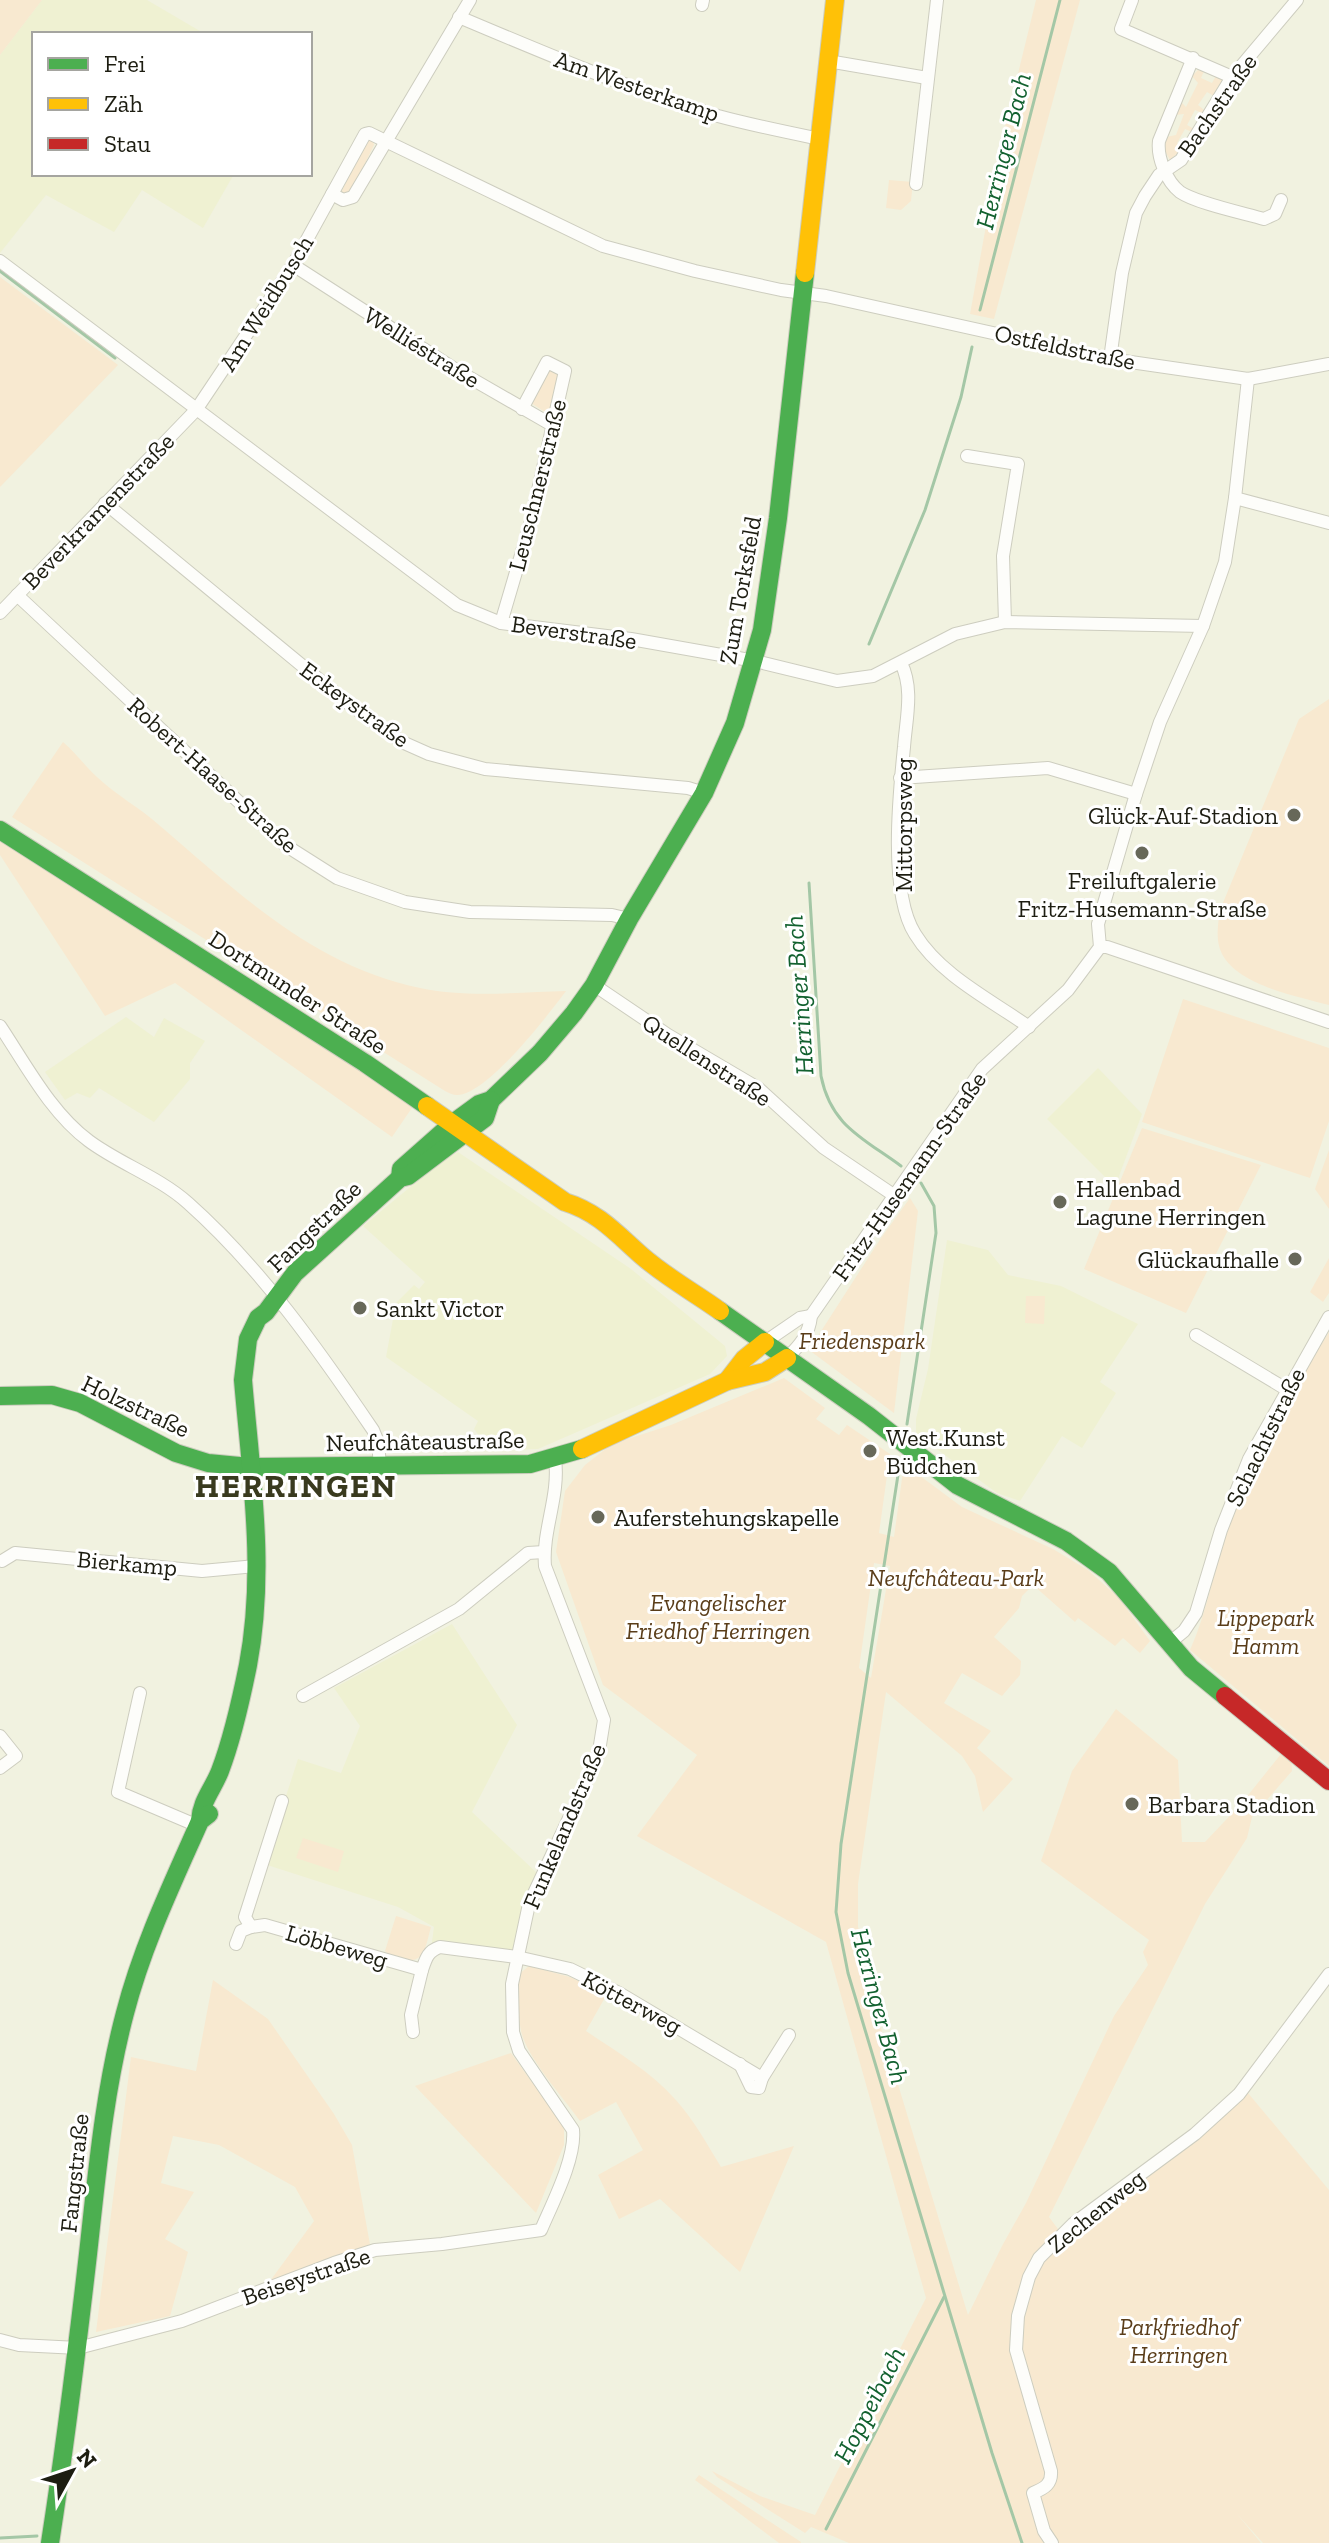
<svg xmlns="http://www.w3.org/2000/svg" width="1329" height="2543" font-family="'Zilla Slab',serif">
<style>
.built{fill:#eff1d2}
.green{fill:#f8e9d0;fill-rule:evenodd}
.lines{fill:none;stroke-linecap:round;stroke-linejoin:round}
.stream{stroke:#a4c7a6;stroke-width:3}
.street-casing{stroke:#cdcdbf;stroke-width:14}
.fast-casing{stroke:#cdcdbf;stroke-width:20}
.slow-casing{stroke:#cdcdbf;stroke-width:20}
.jam-casing{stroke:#cdcdbf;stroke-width:20}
.street{stroke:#fdfdfa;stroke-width:12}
.fast{stroke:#4caf50;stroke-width:18}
.slow{stroke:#ffc107;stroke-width:18}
.jam{stroke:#c62828;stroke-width:18}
.poi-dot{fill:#676859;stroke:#fff;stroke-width:3}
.labels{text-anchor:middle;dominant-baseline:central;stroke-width:6;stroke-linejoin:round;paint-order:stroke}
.street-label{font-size:24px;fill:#1d1d11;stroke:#fff}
.poi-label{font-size:24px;fill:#1d1d11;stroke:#fff;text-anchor:start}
.park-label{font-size:24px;font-style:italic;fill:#5a3d19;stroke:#fff}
.water-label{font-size:26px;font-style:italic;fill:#12612f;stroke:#fff}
.district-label{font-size:32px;font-weight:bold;letter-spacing:2px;fill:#393a1e;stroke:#fff}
</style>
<rect width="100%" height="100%" fill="#f1f2e0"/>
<!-- built -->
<g class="built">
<path d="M42,0H147L205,34H34V174H234L203,228L142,190L114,232L46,195L0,253V55Z"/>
<path d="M126,1017L154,1037L164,1018L205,1041L190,1063V1079L154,1122L99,1088L90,1098L77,1093L65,1100L45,1072Z"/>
<path d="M1098,1068L1142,1114L1115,1187L1047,1119Z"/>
<path d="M458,1152L631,1269L725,1346L727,1356L710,1374L538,1449L490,1450L474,1429L478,1421L386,1357L396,1303L414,1285L419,1289L425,1282L363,1226L443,1160Z"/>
<path d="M947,1240L988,1250L1008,1275L1061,1286L1138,1324L1100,1382L1116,1393L1082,1448L1062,1436L1020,1501L997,1493L916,1434V1419L928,1369Z"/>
<path d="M452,1624L517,1725L472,1812L538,1874L515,1954L431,1949L434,1927L398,1907L264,1864L298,1759L341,1773L360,1726L334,1688Z"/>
</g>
<!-- green -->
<g class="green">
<path d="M0,0H42L0,55Z"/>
<path d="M1036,0H1080L994,319L970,314L1001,143Z"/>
<path d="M1198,70L1204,71L1201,78L1212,83L1216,76L1221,78L1223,83L1214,96L1207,92L1198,105L1204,110L1202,113L1195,110L1187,125L1194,129L1192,132L1185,129L1177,143L1184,147L1170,160L1162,146L1166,137L1176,135L1184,114L1175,115L1180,101L1186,107L1198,83L1192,76Z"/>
<path d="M366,139L373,140L374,145L350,194L341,193Z"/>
<path d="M889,180L913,182L911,201L901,210L886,208Z"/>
<path d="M0,277L118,365L0,487Z"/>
<path d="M549,370L559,374L551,414H548L531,403Z"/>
<path d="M1329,699V1005C1297,996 1239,986 1222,954C1215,940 1218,925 1220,910L1299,719Z"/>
<path d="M63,742C75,752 85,766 97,777C116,795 140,808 159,825C240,894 312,965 420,988C466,998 519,992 566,991C549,1014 486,1096 457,1095C453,1095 449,1093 445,1091L12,817Z"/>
<path d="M0,838L416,1102L392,1137L175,983L105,1016L0,855Z"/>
<path d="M1183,999L1329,1048V1121L1310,1178L1142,1122Z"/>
<path d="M1142,1128L1261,1165L1186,1313L1084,1269Z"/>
<path d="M1329,1150V1209L1315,1189Z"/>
<path d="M910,1198L918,1211L894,1413L809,1350L881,1238Z"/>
<path d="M1329,1258V1293L1323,1302L1310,1292Z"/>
<path d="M1026,1296H1045L1044,1324L1025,1323Z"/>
<path d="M1329,1332V1766L1190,1650C1208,1610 1214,1568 1228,1527C1254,1458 1291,1394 1329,1332Z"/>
<path d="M784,1378L825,1408L816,1419L839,1435L847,1425L890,1454L879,1533L894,1537L904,1464L962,1507L1053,1549L1088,1570L1119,1598L1150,1641L1140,1653L1123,1638L1115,1646L1078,1618L1075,1622L1033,1585L1022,1596L1019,1608L994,1637L1021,1661L1020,1675L1002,1696L962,1673L944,1703L991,1731L977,1748L1013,1779L983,1812L975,1776L962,1756L886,1692L858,1884V1926L866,1979L968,2315L1002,2246L1026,2203L1114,2016L1148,1965L1143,1952L1149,1940L1041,1861L1072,1771L1116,1709L1178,1760L1182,1842H1205L1241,1804L1285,1749L1291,1755L1292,1771L1252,1817L1247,1838L1205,1904L1049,2217L1058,2229L1043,2263L1071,2232L1248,2093L1329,2190V2543H1263L1237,2514L1261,2543H849L811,2527L805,2533L717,2477L712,2471L760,2496L815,2515L926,2298L826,1942L637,1836L697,1755L603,1685L556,1552L565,1491L585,1465L612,1444L671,1425ZM874,1563L890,1566L871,1678L859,1668Z"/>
<path d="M303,1838L344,1851L338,1872L296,1858Z"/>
<path d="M396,1916L431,1927C426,1944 425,1966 402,1959C395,1957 390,1957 385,1951Z"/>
<path d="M529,1966L570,1977L607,1994L586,2031C617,2052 650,2071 675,2099C694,2120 707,2144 721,2167L794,2146L740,2272L660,2199L619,2219L598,2175L643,2150L616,2102L580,2121C563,2097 527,2058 521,2031C517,2013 519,1992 519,1974Z"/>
<path d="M213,1980L268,2019L334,2114L352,2145L371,2250L270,2281L314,2221L295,2187L219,2145L173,2136L161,2183L194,2192L165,2239L188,2252L170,2316L96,2332L131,2057L196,2071Z"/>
<path d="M511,2053L564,2127V2145L536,2213L415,2086Z"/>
<path d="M699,2475L801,2542V2543H779L695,2480Z"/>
</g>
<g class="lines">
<!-- stream -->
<g class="stream">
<path d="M0,271L115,358"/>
<path d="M980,310L1060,0"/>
<path d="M869,644L925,510L961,397L972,347"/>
<path d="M809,883L821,1076C831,1126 863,1138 901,1166"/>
<path d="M907,1424L936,1233L934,1206L921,1183"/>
<path d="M900,1462L841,1844L836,1912L848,1973L992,2453L1022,2543"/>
<path d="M826,2529L944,2297"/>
<path d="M0,2538L37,2536"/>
</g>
<defs>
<g id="street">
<path d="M1132,0L1121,29L1232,77"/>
<path d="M702,5L703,0"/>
<path d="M459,17C544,53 629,89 718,116C751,125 786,132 820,139"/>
<path d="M1193,58L1159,141C1157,157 1166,181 1180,192C1196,203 1243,213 1264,219L1275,214L1281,200"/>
<path d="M828,61L927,78"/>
<path d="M916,184L937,0"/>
<path d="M332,194L343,200L353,197L470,0"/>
<path d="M0,261L457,605L501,623L631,639L755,661L837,681L873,676L955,634L1005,622L1203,626"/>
<path d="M293,265L453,368L552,425"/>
<path d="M1110,359L1122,273L1136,213L1145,196L1159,175L1181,160L1232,77L1297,0"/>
<path d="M967,456L1018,464L1003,556L1005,622"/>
<path d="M1235,498L1329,523"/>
<path d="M105,503L345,701L402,742L429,754L485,769L688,788L704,793"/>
<path d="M17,595L285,845L337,878L405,902L470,912L612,915L629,919"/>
<path d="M0,613L196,410L293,265L365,134L369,133L603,246L695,271L781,290L826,296L1110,359L1248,379L1329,364"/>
<path d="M501,623L531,521L565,371L547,362L522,409"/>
<path d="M901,663C914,689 906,719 904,747C899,796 889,893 915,934C940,975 991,1000 1029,1027"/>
<path d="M900,778L1048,768L1136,794"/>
<path d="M1100,947H1107L1329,1022"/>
<path d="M594,985L668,1035L758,1088L824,1148L895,1196"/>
<path d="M0,1026C26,1065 51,1113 89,1141C120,1164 159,1177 188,1203C261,1268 318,1349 373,1430L378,1442L380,1466"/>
<path d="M1196,1335L1286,1389"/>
<path d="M765,1342L800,1318L811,1316"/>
<path d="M787,1358C800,1345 809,1335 811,1316L982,1069L1068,990L1100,947L1098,924L1136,794L1160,722L1203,626L1225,562L1235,498L1248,379"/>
<path d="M2,1561L15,1553L202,1571L256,1566"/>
<path d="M1168,1644L1184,1631L1196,1613L1221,1530L1249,1459L1329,1317"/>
<path d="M140,1693L118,1792L198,1826"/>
<path d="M303,1696L459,1609L528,1553L544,1552"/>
<path d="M0,1736L16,1756L0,1768"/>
<path d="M282,1801L245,1917L251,1927L265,1925L422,1970C426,1958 428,1951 440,1947L517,1957L570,1969L619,1993L762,2078L789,2035"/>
<path d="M236,1944L241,1931L251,1927"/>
<path d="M413,2032L411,2015L422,1970"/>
<path d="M740,2064L751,2087L759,2088L762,2078"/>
<path d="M0,2340L19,2345L78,2348L182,2321L334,2263L375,2250L442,2244L541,2230C552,2204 576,2158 573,2130L519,2051L513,2032L512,1984L529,1904L591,1771L599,1751L604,1720L545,1566C542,1530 560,1496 555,1459"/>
<path d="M1052,2543L1044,2531L1033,2493C1045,2488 1052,2484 1051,2471L1016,2350L1018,2316L1029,2277L1039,2258L1073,2224L1195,2134L1239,2094L1329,1974"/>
</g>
<g id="fast">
<path d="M0,830L365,1063L427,1106"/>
<path d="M400,1178L401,1169L453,1123L479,1104L491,1100L540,1053L574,1013L594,985L629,919L704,793L735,723L762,630L778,518L805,273"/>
<path d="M720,1311L869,1416L957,1485L1066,1541L1109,1572L1191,1668L1225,1696"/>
<path d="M0,1396L52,1395L80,1403L176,1453L208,1463L250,1467L530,1464L582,1449"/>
<path d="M200,1821C201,1801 213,1789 220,1771C233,1737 241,1700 248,1665C266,1570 251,1475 243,1380L248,1339L258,1318L266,1312L295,1273L400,1178L408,1176L485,1118L491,1100"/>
<path d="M50,2543C65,2447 77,2350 88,2254C97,2173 104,2092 125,2013C142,1947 172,1884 200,1821L209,1814"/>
</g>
<g id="slow">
<path d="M805,273L835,0"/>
<path d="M427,1106L565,1202C598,1212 617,1234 642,1256C666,1277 695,1293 720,1311"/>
<path d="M727,1381L744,1359L765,1342"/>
<path d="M582,1449L727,1381L765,1372L787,1358"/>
</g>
<path id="jam" d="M1225,1696L1329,1781"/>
</defs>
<!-- street casing -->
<use href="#street" class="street-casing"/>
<!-- fast casing -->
<use href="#fast" class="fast-casing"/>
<!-- slow casing -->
<use href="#slow" class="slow-casing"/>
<!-- jam casing -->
<use href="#jam" class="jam-casing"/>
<!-- street -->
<use href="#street" class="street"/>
<!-- fast -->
<use href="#fast" class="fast"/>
<!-- slow -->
<use href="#slow" class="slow"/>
<!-- jam -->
<use href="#jam" class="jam"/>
</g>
<!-- markers -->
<g class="poi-dot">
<circle cx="1294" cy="815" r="8"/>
<circle cx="1142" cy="853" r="8"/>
<circle cx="1060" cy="1202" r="8"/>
<circle cx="1295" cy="1259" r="8"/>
<circle cx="360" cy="1308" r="8"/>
<circle cx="870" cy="1451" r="8"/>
<circle cx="598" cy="1517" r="8"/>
<circle cx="1132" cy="1804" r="8"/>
</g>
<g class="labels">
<!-- street labels -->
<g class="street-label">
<text transform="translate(637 86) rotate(19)">Am Westerkamp</text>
<text transform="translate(1217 105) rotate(-55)">Bachstraße</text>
<text transform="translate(266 303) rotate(-58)">Am Weidbusch</text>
<text transform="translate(422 347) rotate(32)">Welliéstraße</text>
<text transform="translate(1065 347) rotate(12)">Ostfeldstraße</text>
<text transform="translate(537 485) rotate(-76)">Leuschnerstraße</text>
<text transform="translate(98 511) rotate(-46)">Beverkramenstraße</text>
<text transform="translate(740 590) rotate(-80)">Zum Torksfeld</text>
<text transform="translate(574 632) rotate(8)">Beverstraße</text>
<text transform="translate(355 704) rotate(36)">Eckeystraße</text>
<text transform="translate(213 775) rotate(42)">Robert-Haase-Straße</text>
<text transform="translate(903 825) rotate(-90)">Mittorpsweg</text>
<text transform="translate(298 992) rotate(33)">Dortmunder Straße</text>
<text transform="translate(707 1060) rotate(33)">Quellenstraße</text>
<text transform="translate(909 1176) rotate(-55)">Fritz-Husemann-Straße</text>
<text transform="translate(314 1226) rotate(-44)">Fangstraße</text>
<text transform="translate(136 1406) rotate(25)">Holzstraße</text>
<text transform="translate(1265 1437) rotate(-64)">Schachtstraße</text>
<text transform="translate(425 1441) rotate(-1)">Neufchâteaustraße</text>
<text transform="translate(127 1563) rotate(5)">Bierkamp</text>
<text transform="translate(564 1826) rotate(-67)">Funkelandstraße</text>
<text transform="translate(337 1946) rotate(16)">Löbbeweg</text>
<text transform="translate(632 2002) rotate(28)">Kötterweg</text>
<text transform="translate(74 2173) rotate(-84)">Fangstraße</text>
<text transform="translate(1096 2211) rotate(-39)">Zechenweg</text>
<text transform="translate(306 2276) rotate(-19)">Beiseystraße</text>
</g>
<!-- poi labels -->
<g class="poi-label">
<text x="1278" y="815" text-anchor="end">Glück-Auf-Stadion</text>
<text x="1142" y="880" text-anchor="middle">Freiluftgalerie<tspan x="1142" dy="28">Fritz-Husemann-Straße</tspan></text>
<text x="1076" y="1188">Hallenbad<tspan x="1076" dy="28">Lagune Herringen</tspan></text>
<text x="1279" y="1259" text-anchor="end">Glückaufhalle</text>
<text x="376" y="1308">Sankt Victor</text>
<text x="886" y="1437">West.Kunst<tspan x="886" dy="28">Büdchen</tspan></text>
<text x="614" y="1517">Auferstehungskapelle</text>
<text x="1148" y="1804">Barbara Stadion</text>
</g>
<!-- park labels -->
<g class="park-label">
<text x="862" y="1340">Friedenspark</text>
<text x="956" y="1577">Neufchâteau-Park</text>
<text x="718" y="1602">Evangelischer<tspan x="718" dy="28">Friedhof Herringen</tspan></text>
<text x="1266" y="1617">Lippepark<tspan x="1266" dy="28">Hamm</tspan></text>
<text x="1179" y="2326">Parkfriedhof<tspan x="1179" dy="28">Herringen</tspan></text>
</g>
<!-- water labels -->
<g class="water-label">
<text transform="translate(1003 151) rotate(-76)">Herringer Bach</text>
<text transform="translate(799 995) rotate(-94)">Herringer Bach</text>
<text transform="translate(880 2006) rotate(75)">Herringer Bach</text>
<text transform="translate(869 2405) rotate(-63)">Hoppeibach</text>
</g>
<!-- district labels -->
<g class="district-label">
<text x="296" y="1486">HERRINGEN</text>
</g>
</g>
<!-- legend -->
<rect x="32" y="32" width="280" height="144" fill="#ffffff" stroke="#a5a5a0" stroke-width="2"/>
<rect x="48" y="58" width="40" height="12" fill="#4caf50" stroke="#a5a5a0" stroke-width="2"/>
<text x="104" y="72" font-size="24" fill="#1d1d11">Frei</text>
<rect x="48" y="98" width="40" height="12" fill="#ffc107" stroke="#a5a5a0" stroke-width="2"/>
<text x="104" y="112" font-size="24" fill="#1d1d11">Zäh</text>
<rect x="48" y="138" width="40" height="12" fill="#c62828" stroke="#a5a5a0" stroke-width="2"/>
<text x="104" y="152" font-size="24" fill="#1d1d11">Stau</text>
<!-- north arrow -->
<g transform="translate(72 2471) rotate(50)" stroke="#ffffff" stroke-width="6" paint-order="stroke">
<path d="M0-6L14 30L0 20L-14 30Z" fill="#1d1d11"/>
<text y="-12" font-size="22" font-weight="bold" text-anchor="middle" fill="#1d1d11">N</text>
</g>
</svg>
